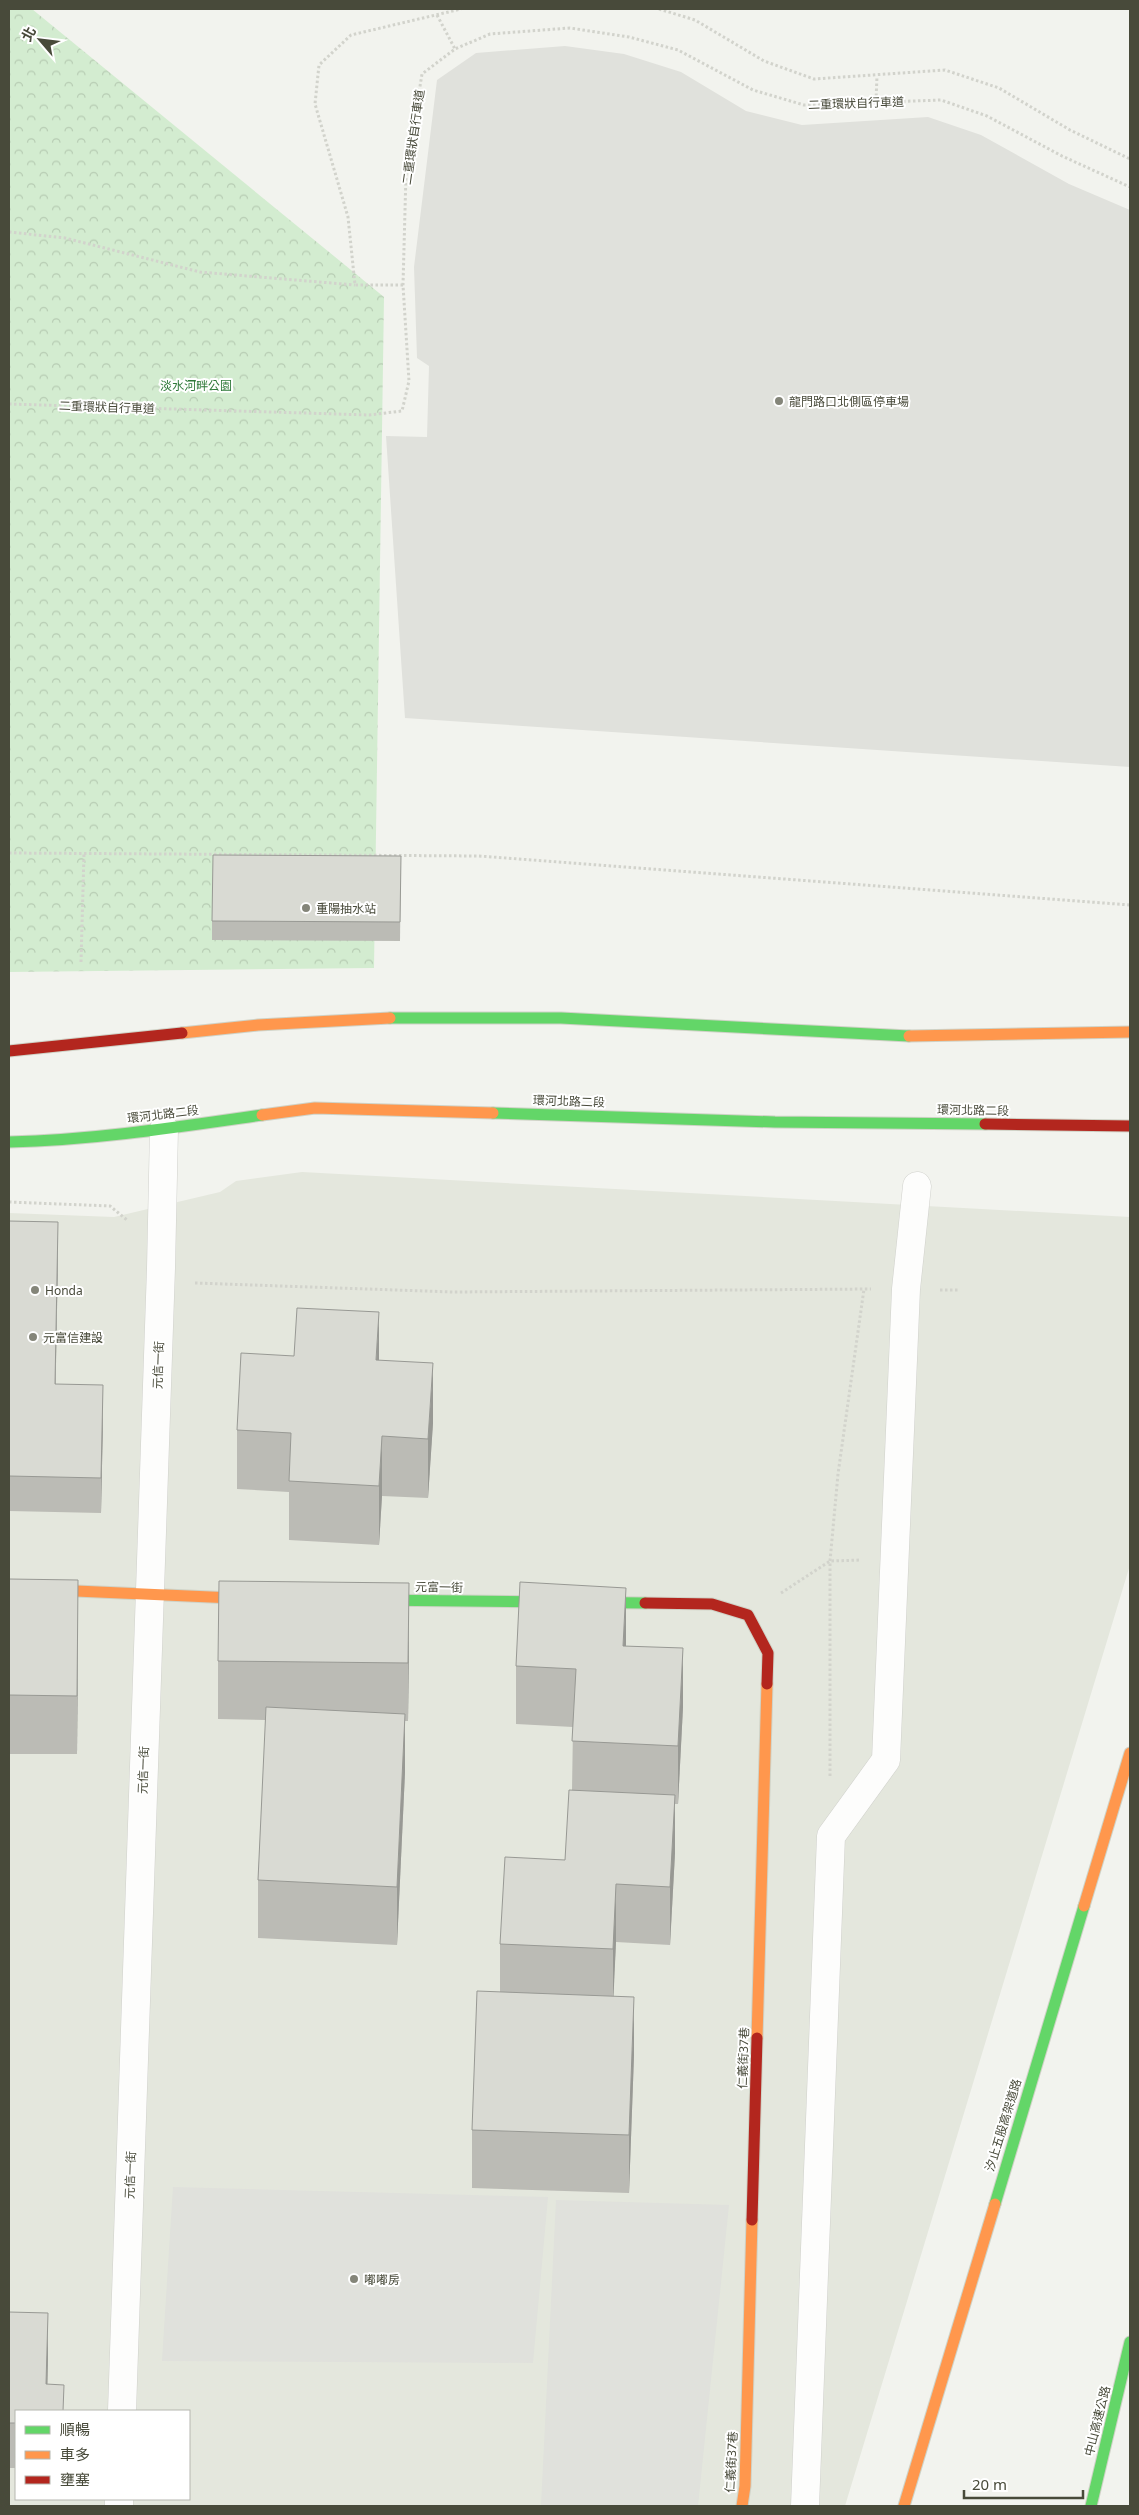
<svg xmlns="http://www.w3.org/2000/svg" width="1139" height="2515" font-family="'Noto Sans','Noto Sans TC',sans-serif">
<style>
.residential{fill:#e4e7dd;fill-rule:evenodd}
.park{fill:url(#park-crowns)}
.parking{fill:#e0e1dc}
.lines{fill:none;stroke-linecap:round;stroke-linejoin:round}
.street-casing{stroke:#d0d1cc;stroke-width:29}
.fast-casing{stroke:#cfd2c6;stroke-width:13}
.slow-casing{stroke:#cfd2c6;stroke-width:13}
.jam-casing{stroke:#cfd2c6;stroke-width:13}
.path{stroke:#d2d3cc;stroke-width:3;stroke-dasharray:2.5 2.5;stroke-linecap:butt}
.street{stroke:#fdfdfc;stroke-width:28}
.fast{stroke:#63d668;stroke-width:11}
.slow{stroke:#ff974d;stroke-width:11}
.jam{stroke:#b3261e;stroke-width:11}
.wall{fill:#bbbbb5}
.shaded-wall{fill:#989994}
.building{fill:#d9dad3;stroke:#989994}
.poi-dot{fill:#848579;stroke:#fff;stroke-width:2}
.labels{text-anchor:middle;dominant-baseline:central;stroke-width:4;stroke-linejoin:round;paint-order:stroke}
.street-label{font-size:12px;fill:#484a3a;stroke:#fff}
.park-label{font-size:12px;fill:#2f7939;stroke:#fff}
.poi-label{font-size:12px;fill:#484a3a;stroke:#fff;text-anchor:start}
</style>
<defs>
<pattern id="park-crowns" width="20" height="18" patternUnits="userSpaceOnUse" patternTransform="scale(1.25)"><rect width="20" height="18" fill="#d3ecd0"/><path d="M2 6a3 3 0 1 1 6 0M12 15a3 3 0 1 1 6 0" fill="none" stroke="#b7ccb3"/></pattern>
</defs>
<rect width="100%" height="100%" fill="#f2f3ee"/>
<!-- residential -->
<path class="residential" d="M302,1172L1130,1217V1565L845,2506H9V1213L114,1217L220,1192L236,1181ZM16,2411H189V2499H16Z"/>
<!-- park -->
<path class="park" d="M9,9H32L384,297L374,968L9,972Z"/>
<!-- parking -->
<g class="parking">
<path d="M565,46L624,54L681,72L746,111L802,125L928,117L981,135L1069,184L1130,210V767L405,718L386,436L427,437L429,366L417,358L414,267L437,80L476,53Z"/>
<path d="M173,2187L548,2197L533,2363L162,2361Z"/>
<path d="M556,2200L729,2205L698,2506H541Z"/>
</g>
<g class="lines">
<defs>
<g id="street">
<path d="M122,2411L161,1268L164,1129"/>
<path d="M119,2506V2499"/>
<path d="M805,2506L831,1836L886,1760L906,1289L917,1186"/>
</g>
<g id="fast">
<path d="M390,1018H561L909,1036"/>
<path d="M493,1113L775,1122L985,1124"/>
<path d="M9,1142C94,1140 178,1127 262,1115"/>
<path d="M371,1600L645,1603"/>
<path d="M995,2204L1084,1906"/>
<path d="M1091,2506L1130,2342"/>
</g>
<g id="slow">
<path d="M182,1033L258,1025L390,1018"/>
<path d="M909,1036L1130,1032"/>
<path d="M262,1115L315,1108L493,1113"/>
<path d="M9,1588L255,1599"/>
<path d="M1084,1906L1130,1753"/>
<path d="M757,2038L767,1684"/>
<path d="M742,2506L745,2486L752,2220"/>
<path d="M904,2506L995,2204"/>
</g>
<g id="jam">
<path d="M9,1051L182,1033"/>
<path d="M985,1124L1130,1126"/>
<path d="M645,1603L712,1604L748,1615L768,1653L767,1684"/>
<path d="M752,2220L757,2038"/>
</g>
</defs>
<!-- street casing -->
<use href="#street" class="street-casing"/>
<!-- fast casing -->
<use href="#fast" class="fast-casing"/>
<!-- slow casing -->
<use href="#slow" class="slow-casing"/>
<!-- jam casing -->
<use href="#jam" class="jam-casing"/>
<!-- path -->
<g class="path">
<path d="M659,9L695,20L764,61L814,79L945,70L999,88L1070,130L1130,159"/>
<path d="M437,15L455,49"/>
<path d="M876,101L877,76"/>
<path d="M9,232L65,238L200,272L355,285"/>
<path d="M403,285H355L348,217L315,104L319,65L351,35L461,9"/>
<path d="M9,404L369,415L402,411L409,381L403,285L406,173L422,74L455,49L490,34L570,28L629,37L678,50L753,90L804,105L941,100L987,116L1062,156L1130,187"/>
<path d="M9,853L479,856L1130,905"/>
<path d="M81,962L84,853"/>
<path d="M9,1202L110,1206L127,1220"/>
<path d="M195,1283L453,1292L871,1289"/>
<path d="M940,1290H959"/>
<path d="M781,1593L830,1561L861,1560"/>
<path d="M830,1776V1561L838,1474L864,1289"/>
</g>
<!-- street -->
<use href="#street" class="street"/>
<!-- fast -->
<use href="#fast" class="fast"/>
<!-- slow -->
<use href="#slow" class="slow"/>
<!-- jam -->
<use href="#jam" class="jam"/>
</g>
<!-- wall -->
<g class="wall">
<path d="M401,856L400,941L212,940V921Z"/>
<path d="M9,1221L58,1257L55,1384L103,1419L101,1513L9,1511Z"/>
<path d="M379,1360L433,1423L428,1498L382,1496L379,1545L289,1540V1492L237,1489V1430Z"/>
<path d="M9,1579L78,1638L77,1754H9Z"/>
<path d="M409,1642L408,1721H405V1772L397,1945L258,1938V1880L266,1720L218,1719V1661Z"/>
<path d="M626,1646L683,1707L678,1804H675V1853L670,1945L616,1942L613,1996L634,2055L629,2193L472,2188V2130L500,1992V1944L565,1860L572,1790L573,1727L516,1724V1666Z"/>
<path d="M9,2312L48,2358L47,2384L64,2411H16V2468H9Z"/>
</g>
<!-- shaded-wall -->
<g class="shaded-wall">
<path d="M58,1222V1257L55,1418V1384Z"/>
<path d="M379,1312V1372L376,1360Z"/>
<path d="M433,1363V1423L428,1498V1439Z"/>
<path d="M103,1385V1419L101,1513V1478Z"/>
<path d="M382,1436V1496L379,1545V1486Z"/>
<path d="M78,1580V1638L77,1754V1696Z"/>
<path d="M409,1583V1642L408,1721V1663Z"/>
<path d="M626,1588V1646H623Z"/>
<path d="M683,1648V1707L678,1804V1746Z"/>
<path d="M405,1714V1772L397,1945V1887Z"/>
<path d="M675,1795V1853L670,1945V1887Z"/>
<path d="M616,1884V1942L613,2008V1949Z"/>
<path d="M634,1997V2055L629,2193V2135Z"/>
<path d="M48,2313V2358L47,2411L46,2384Z"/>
</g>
<!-- building -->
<g class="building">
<path d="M213,855L401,856L400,922L212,921Z"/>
<path d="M9,1221L58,1222L55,1384L103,1385L101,1478L9,1476Z"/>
<path d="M297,1308L379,1312L376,1360L433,1363L428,1439L382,1436L379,1486L289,1481L291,1433L237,1430L241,1353L294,1356Z"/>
<path d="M9,1579L78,1580L77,1696L9,1695Z"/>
<path d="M219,1581L409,1583L408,1663L218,1661Z"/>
<path d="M520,1582L626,1588L623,1646L683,1648L678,1746L572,1741L576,1669L516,1666Z"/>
<path d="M266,1707L405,1714L397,1887L258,1880Z"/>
<path d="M569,1790L675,1795L670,1887L616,1884L613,1949L500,1944L505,1857L565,1860Z"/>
<path d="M477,1991L634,1997L629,2135L472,2130Z"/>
<path d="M9,2312L48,2313L46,2384L64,2385L63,2411H16V2423H9Z"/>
</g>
<!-- markers -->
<g class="poi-dot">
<circle cx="779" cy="401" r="5"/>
<circle cx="306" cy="908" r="5"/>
<circle cx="35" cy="1290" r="5"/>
<circle cx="33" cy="1337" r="5"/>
<circle cx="354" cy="2279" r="5"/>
</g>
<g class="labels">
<!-- street labels -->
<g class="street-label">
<text transform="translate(856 103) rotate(-2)">二重環狀自行車道</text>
<text transform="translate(413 137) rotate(-82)">二重環狀自行車道</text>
<text transform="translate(107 407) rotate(2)">二重環狀自行車道</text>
<text transform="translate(569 1101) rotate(2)">環河北路二段</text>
<text transform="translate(973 1110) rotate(1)">環河北路二段</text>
<text transform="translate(163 1114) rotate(-7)">環河北路二段</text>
<text transform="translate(158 1365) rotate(-88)">元信一街</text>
<text transform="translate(439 1587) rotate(1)">元富一街</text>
<text transform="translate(143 1770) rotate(-88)">元信一街</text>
<text transform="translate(743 2058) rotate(-88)">仁義街37巷</text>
<text transform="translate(1003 2125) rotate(-73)">汐止五股高架道路</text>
<text transform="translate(130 2175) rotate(-88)">元信一街</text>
<text transform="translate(1097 2421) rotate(-76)">中山高速公路</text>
<text transform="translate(731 2462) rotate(-87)">仁義街37巷</text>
</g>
<!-- park labels -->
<g class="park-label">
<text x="196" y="385">淡水河畔公園</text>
</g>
<!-- poi labels -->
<g class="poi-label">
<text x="789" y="401">龍門路口北側區停車場</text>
<text x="316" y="908">重陽抽水站</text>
<text x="45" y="1290">Honda</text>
<text x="43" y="1337">元富信建設</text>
<text x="364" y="2279">嘟嘟房</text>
</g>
</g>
<!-- border -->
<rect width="1139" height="2515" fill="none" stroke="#484a3a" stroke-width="20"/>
<!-- legend -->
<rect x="15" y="2410" width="175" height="90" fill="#ffffff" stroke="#b6b7b0"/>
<rect x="25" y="2426" width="25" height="8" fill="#63d668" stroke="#b6b7b0"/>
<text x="60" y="2435" font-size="15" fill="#484a3a">順暢</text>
<rect x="25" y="2451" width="25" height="8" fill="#ff974d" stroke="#b6b7b0"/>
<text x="60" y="2460" font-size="15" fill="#484a3a">車多</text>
<rect x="25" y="2476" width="25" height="8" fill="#b3261e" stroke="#b6b7b0"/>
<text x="60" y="2485" font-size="15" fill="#484a3a">壅塞</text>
<!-- north arrow -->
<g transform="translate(40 40) rotate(298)" stroke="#ffffff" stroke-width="4" paint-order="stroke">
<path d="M0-4L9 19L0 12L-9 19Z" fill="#484a3a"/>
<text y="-8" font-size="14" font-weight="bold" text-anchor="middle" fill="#484a3a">北</text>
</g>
<!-- scale -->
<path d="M964 2490v8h119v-8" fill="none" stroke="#484a3a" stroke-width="2.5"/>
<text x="972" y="2490" font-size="15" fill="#484a3a" stroke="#ffffff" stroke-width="4" paint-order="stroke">20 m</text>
</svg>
